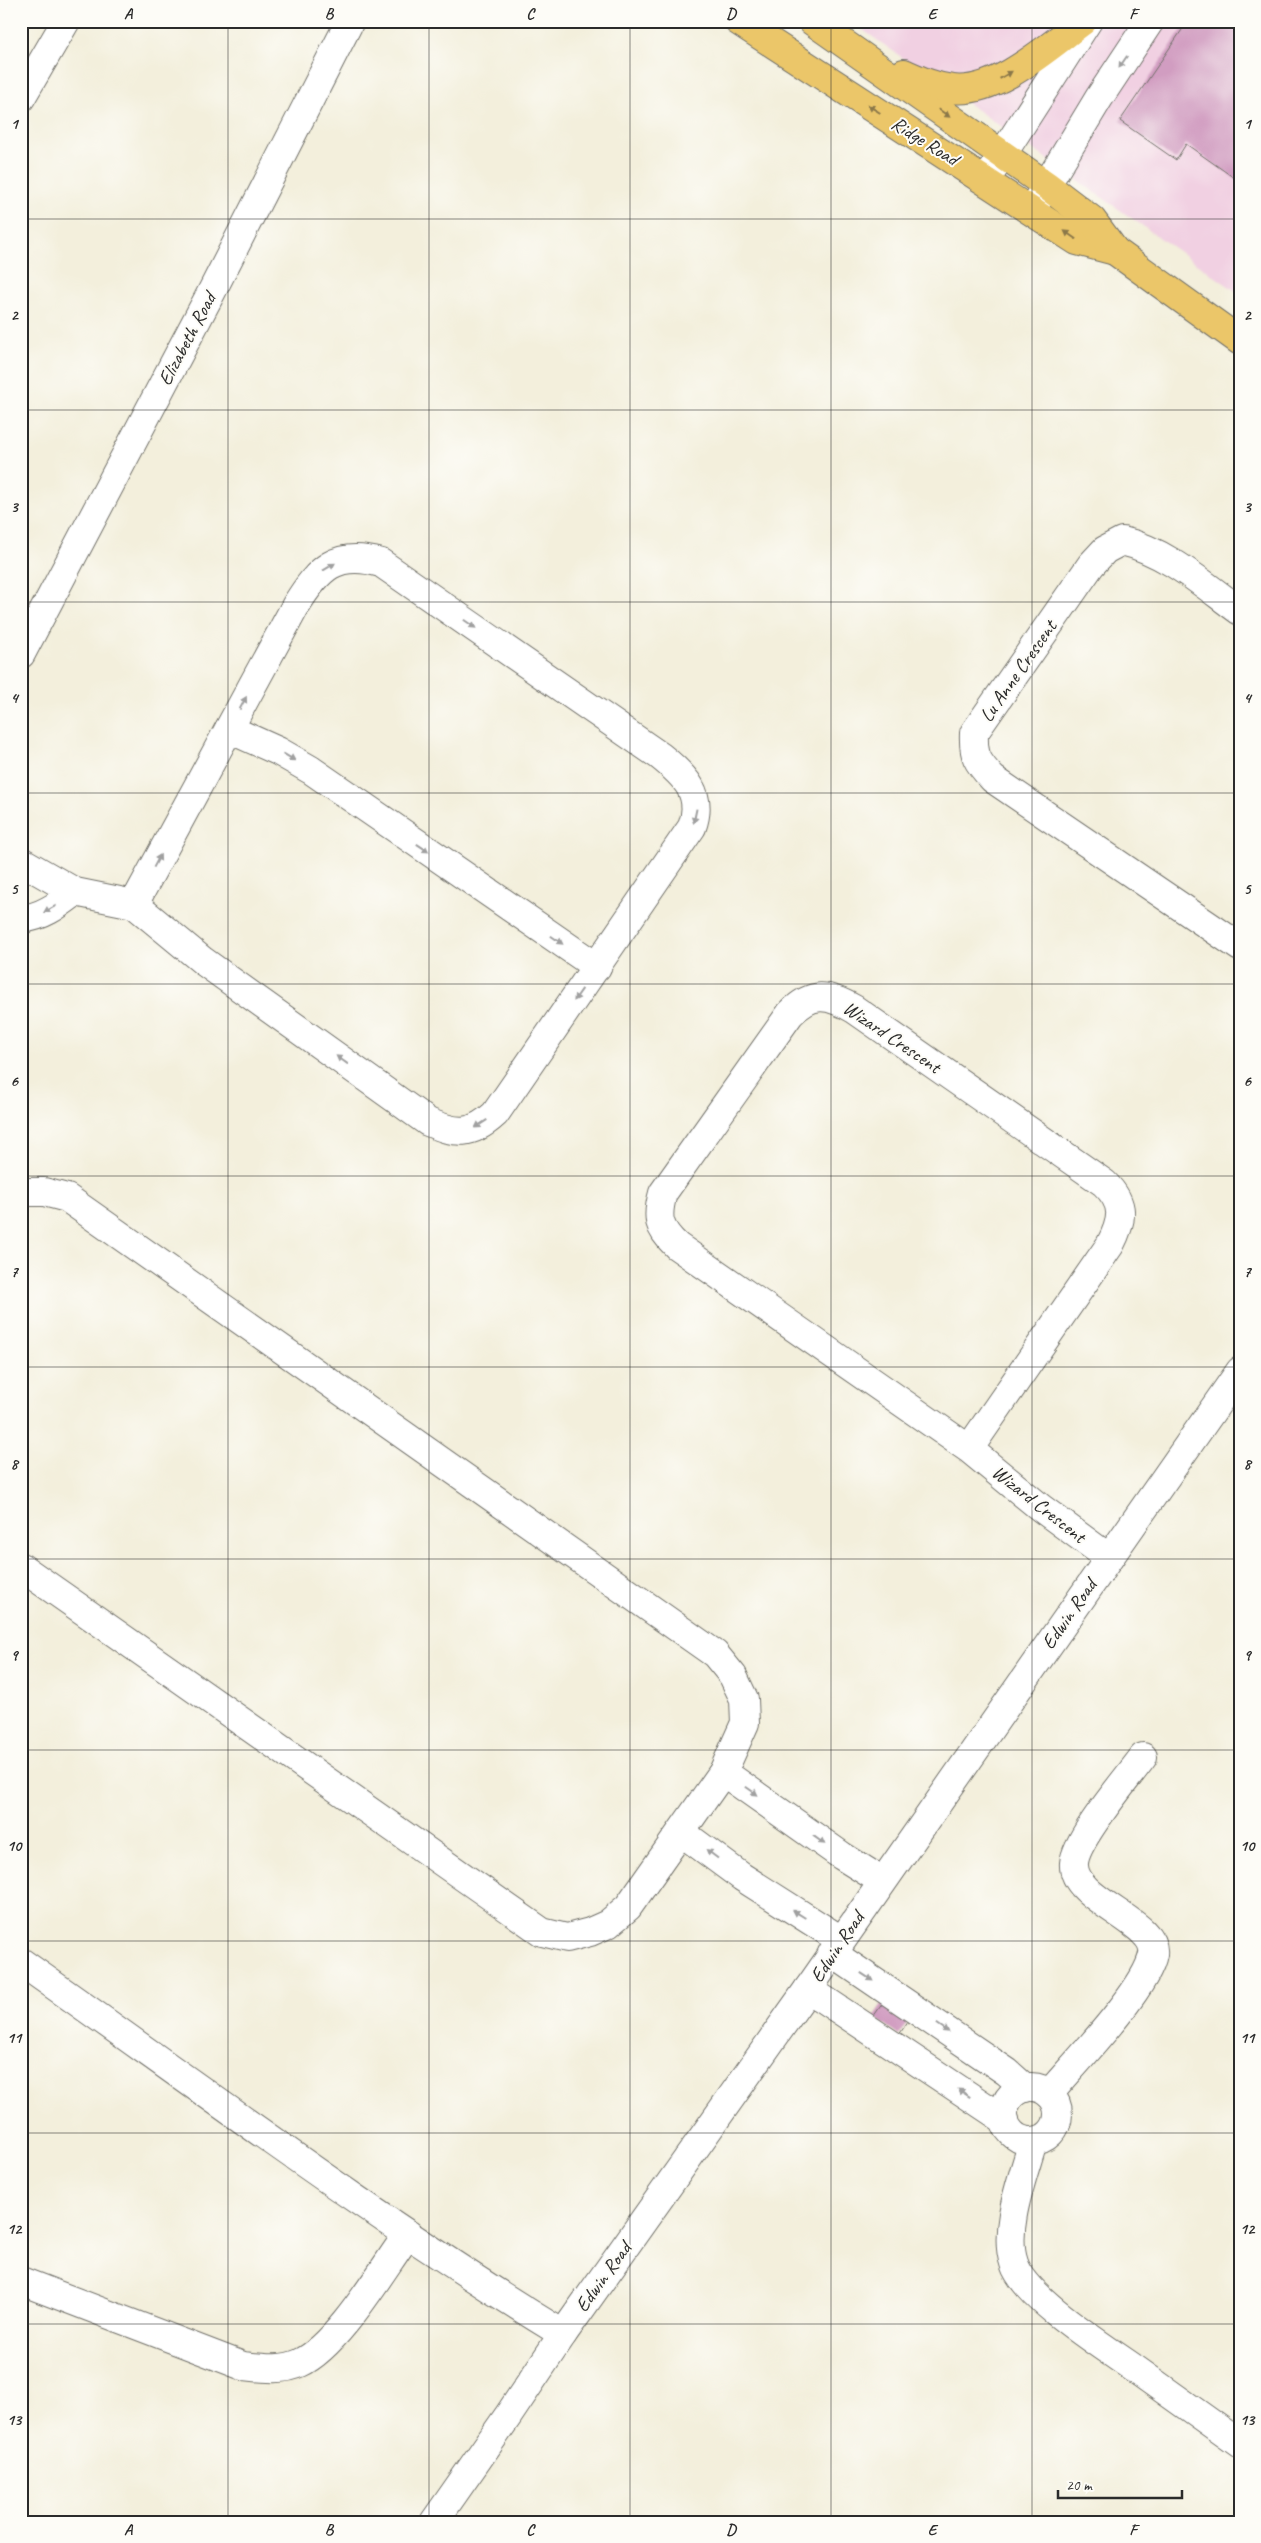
<svg xmlns="http://www.w3.org/2000/svg" width="1261" height="2543" font-family="Caveat,sans-serif">
<style>
.built{fill:#f1d0e2}
.building{fill:#d19dc1}
.lines{fill:none;stroke-linecap:round;stroke-linejoin:round}
.minor-casing{stroke:#717069;stroke-width:30}
.major-casing{stroke:#717069;stroke-width:30}
.minor{stroke:#fff;stroke-width:28}
.major{stroke:#ebc669;stroke-width:28}
.oneway{fill:#a0a0a0}
.oneway2{fill:#8b784a}
.grid{fill:none;stroke:#2b2b2b;stroke-width:1;stroke-opacity:0.55}
.labels{text-anchor:middle;dominant-baseline:central;stroke-width:4;stroke-linejoin:round;paint-order:stroke}
.street-label{font-size:20px;fill:#2b2b2b;stroke:#fdfcf7}
.neatline{fill:none;stroke:#2b2b2b;stroke-width:2}
.grid-label{font-size:16px;text-anchor:middle;font-weight:bold;fill:#2b2b2b}
</style>
<rect width="100%" height="100%" fill="#fdfcf7"/>
<filter id="ink" filterUnits="userSpaceOnUse"><feTurbulence type="fractalNoise" baseFrequency=".02" numOctaves="2"/><feDisplacementMap in="SourceGraphic" scale="10" xChannelSelector="R" yChannelSelector="G"/><feConvolveMatrix kernelMatrix="1 2 1 2 8 2 1 2 1" color-interpolation-filters="sRGB"/></filter>
<filter id="wash" filterUnits="userSpaceOnUse"><feTurbulence type="fractalNoise" baseFrequency=".0096" numOctaves="4" result="noise"/><feDisplacementMap in="SourceGraphic" scale="20" xChannelSelector="R" yChannelSelector="G"/><feGaussianBlur stdDeviation="1.12" result="paint"/><feColorMatrix in="noise" values="0 0 0 0 0 0 0 0 0 0 0 0 0 0 0 0 0 1.4 0 .05"/><feComposite in="paint" operator="in"/></filter>
<g filter="url(#wash)">
<rect width="100%" height="100%" fill="#f3efdc"/>
<!-- built -->
<path class="built" d="M850,21H1240V294Z"/>
<g id="blocks">
<!-- building -->
<g class="building">
<path d="M1188,21H1223L1240,33V182L1186,144L1176,160L1120,121Z"/>
<path d="M885,2000L910,2018L899,2035L873,2017Z"/>
</g>
</g>
</g>
<g filter="url(#ink)">
<use href="#blocks" fill-opacity="0" stroke="#717069" stroke-width="1"/>
<g class="lines">
<defs>
<g id="minor">
<path d="M21,98L66,21"/>
<path d="M986,180L1088,21"/>
<path d="M1032,209L1099,98L1150,21"/>
<path d="M1240,611C1204,585 1166,551 1122,541L1105,550L1091,565L974,733C973,756 977,762 993,779L1240,947"/>
<path d="M21,654L211,293L350,21"/>
<path d="M229,729L278,751L311,770L597,967"/>
<path d="M21,861L75,892L134,904L203,961L428,1122C457,1134 471,1136 495,1114L692,827C704,794 685,776 660,756L381,563C336,550 319,568 296,605L134,904"/>
<path d="M21,919C43,917 58,905 75,892"/>
<path d="M21,1192H44L67,1198L715,1654L733,1676L744,1699L745,1723L723,1772L628,1907L608,1924L590,1932L567,1938L542,1932L21,1567"/>
<path d="M969,1449L1110,1245C1123,1220 1126,1204 1104,1183L854,1009C828,994 812,991 790,1014L663,1193C656,1218 658,1228 677,1246L969,1449L1041,1508L1109,1558"/>
<path d="M723,1772L842,1856L882,1881"/>
<path d="M681,1832L742,1877L841,1940"/>
<path d="M832,1953L1007,2072L1025,2088"/>
<path d="M21,1962C200,2088 376,2220 563,2334"/>
<path d="M808,1989L1005,2120"/>
<circle cx="1031" cy="2114" r="27"/>
<path d="M1049,2094C1074,2064 1147,1989 1153,1954C1158,1921 1071,1901 1074,1863C1076,1838 1127,1779 1143,1757"/>
<path d="M1033,2141C1024,2175 1002,2228 1014,2263C1025,2298 1104,2347 1135,2369C1170,2394 1205,2419 1240,2444"/>
<path d="M21,2281L243,2366C262,2368 283,2371 300,2363C338,2346 383,2268 408,2234"/>
<path d="M434,2522L508,2416L563,2334L808,1989L1240,1371"/>
</g>
<g id="major">
<path d="M738,21L1077,241L1115,251"/>
<path d="M812,21L1046,185L1092,220L1115,251L1240,341"/>
<path d="M904,73C920,80 935,87 952,89C996,95 1049,46 1083,21"/>
</g>
</defs>
<!-- minor casing -->
<use href="#minor" class="minor-casing"/>
<!-- major casing -->
<use href="#major" class="major-casing"/>
<!-- minor -->
<use href="#minor" class="minor"/>
<!-- major -->
<use href="#major" class="major"/>
</g>
<!-- one-way arrows -->
<defs><path id="oneway-solid" d="M-6-.8H1V-3.2L6.5 0L1 3.2V.8H-6Z" transform="scale(1.25)"/></defs>
<g class="oneway">
<use href="#oneway-solid" transform="translate(1123 62) rotate(124)"/>
<use href="#oneway-solid" transform="translate(329 567) rotate(-31)"/>
<use href="#oneway-solid" transform="translate(470 624) rotate(35)"/>
<use href="#oneway-solid" transform="translate(243 703) rotate(-62)"/>
<use href="#oneway-solid" transform="translate(289 757) rotate(31)"/>
<use href="#oneway-solid" transform="translate(695 816) rotate(102)"/>
<use href="#oneway-solid" transform="translate(423 848) rotate(34)"/>
<use href="#oneway-solid" transform="translate(157 861) rotate(-62)"/>
<use href="#oneway-solid" transform="translate(50 909) rotate(151)"/>
<use href="#oneway-solid" transform="translate(557 940) rotate(35)"/>
<use href="#oneway-solid" transform="translate(578 995) rotate(125)"/>
<use href="#oneway-solid" transform="translate(342 1060) rotate(-144)"/>
<use href="#oneway-solid" transform="translate(481 1124) rotate(147)"/>
<use href="#oneway-solid" transform="translate(752 1791) rotate(35)"/>
<use href="#oneway-solid" transform="translate(819 1840) rotate(36)"/>
<use href="#oneway-solid" transform="translate(712 1854) rotate(-143)"/>
<use href="#oneway-solid" transform="translate(799 1914) rotate(-148)"/>
<use href="#oneway-solid" transform="translate(867 1977) rotate(34)"/>
<use href="#oneway-solid" transform="translate(943 2028) rotate(35)"/>
<use href="#oneway-solid" transform="translate(964 2093) rotate(-146)"/>
</g>
<g class="oneway2">
<use href="#oneway-solid" transform="translate(1006 75) rotate(-31)"/>
<use href="#oneway-solid" transform="translate(874 109) rotate(-148)"/>
<use href="#oneway-solid" transform="translate(944 113) rotate(35)"/>
<use href="#oneway-solid" transform="translate(1070 235) rotate(-145)"/>
</g>
</g>
<!-- grid -->
<path class="grid" d="M228,21V2522M429,21V2522M630,21V2522M831,21V2522M1032,21V2522M21,219H1240M21,410H1240M21,602H1240M21,793H1240M21,984H1240M21,1176H1240M21,1367H1240M21,1559H1240M21,1750H1240M21,1941H1240M21,2133H1240M21,2324H1240"/>
<g class="labels">
<!-- street labels -->
<g class="street-label">
<text transform="translate(925 141) rotate(32)">Ridge Road</text>
<text transform="translate(187 339) rotate(-62)">Elizabeth Road</text>
<text transform="translate(1018 671) rotate(-55)">Lu Anne Crescent</text>
<text transform="translate(892 1037) rotate(34)">Wizard Crescent</text>
<text transform="translate(1039 1504) rotate(38)">Wizard Crescent</text>
<text transform="translate(1069 1614) rotate(-55)">Edwin Road</text>
<text transform="translate(837 1947) rotate(-56)">Edwin Road</text>
<text transform="translate(603 2277) rotate(-54)">Edwin Road</text>
</g>
</g>
<!-- margin -->
<rect width="1261" height="2543" fill="none" stroke="#fdfcf7" stroke-width="55"/>
<!-- scale -->
<path d="M1058 2490v8h124v-8" fill="none" stroke="#2b2b2b" stroke-width="2.5"/>
<text x="1066" y="2490" font-size="15" fill="#2b2b2b" stroke="#fdfcf7" stroke-width="4" paint-order="stroke">20 m</text>
<rect x="28" y="28" width="1206" height="2488" class="neatline"/>
<g class="grid-label">
<text x="128" y="19">A</text>
<text x="329" y="19">B</text>
<text x="530" y="19">C</text>
<text x="731" y="19">D</text>
<text x="932" y="19">E</text>
<text x="1133" y="19">F</text>
<text x="14" y="129">1</text>
<text x="1247" y="129">1</text>
<text x="14" y="320">2</text>
<text x="1247" y="320">2</text>
<text x="14" y="512">3</text>
<text x="1247" y="512">3</text>
<text x="14" y="703">4</text>
<text x="1247" y="703">4</text>
<text x="14" y="894">5</text>
<text x="1247" y="894">5</text>
<text x="14" y="1086">6</text>
<text x="1247" y="1086">6</text>
<text x="14" y="1277">7</text>
<text x="1247" y="1277">7</text>
<text x="14" y="1469">8</text>
<text x="1247" y="1469">8</text>
<text x="14" y="1660">9</text>
<text x="1247" y="1660">9</text>
<text x="14" y="1851">10</text>
<text x="1247" y="1851">10</text>
<text x="14" y="2043">11</text>
<text x="1247" y="2043">11</text>
<text x="14" y="2234">12</text>
<text x="1247" y="2234">12</text>
<text x="14" y="2425">13</text>
<text x="1247" y="2425">13</text>
<text x="128" y="2535">A</text>
<text x="329" y="2535">B</text>
<text x="530" y="2535">C</text>
<text x="731" y="2535">D</text>
<text x="932" y="2535">E</text>
<text x="1133" y="2535">F</text>
</g>
</svg>
